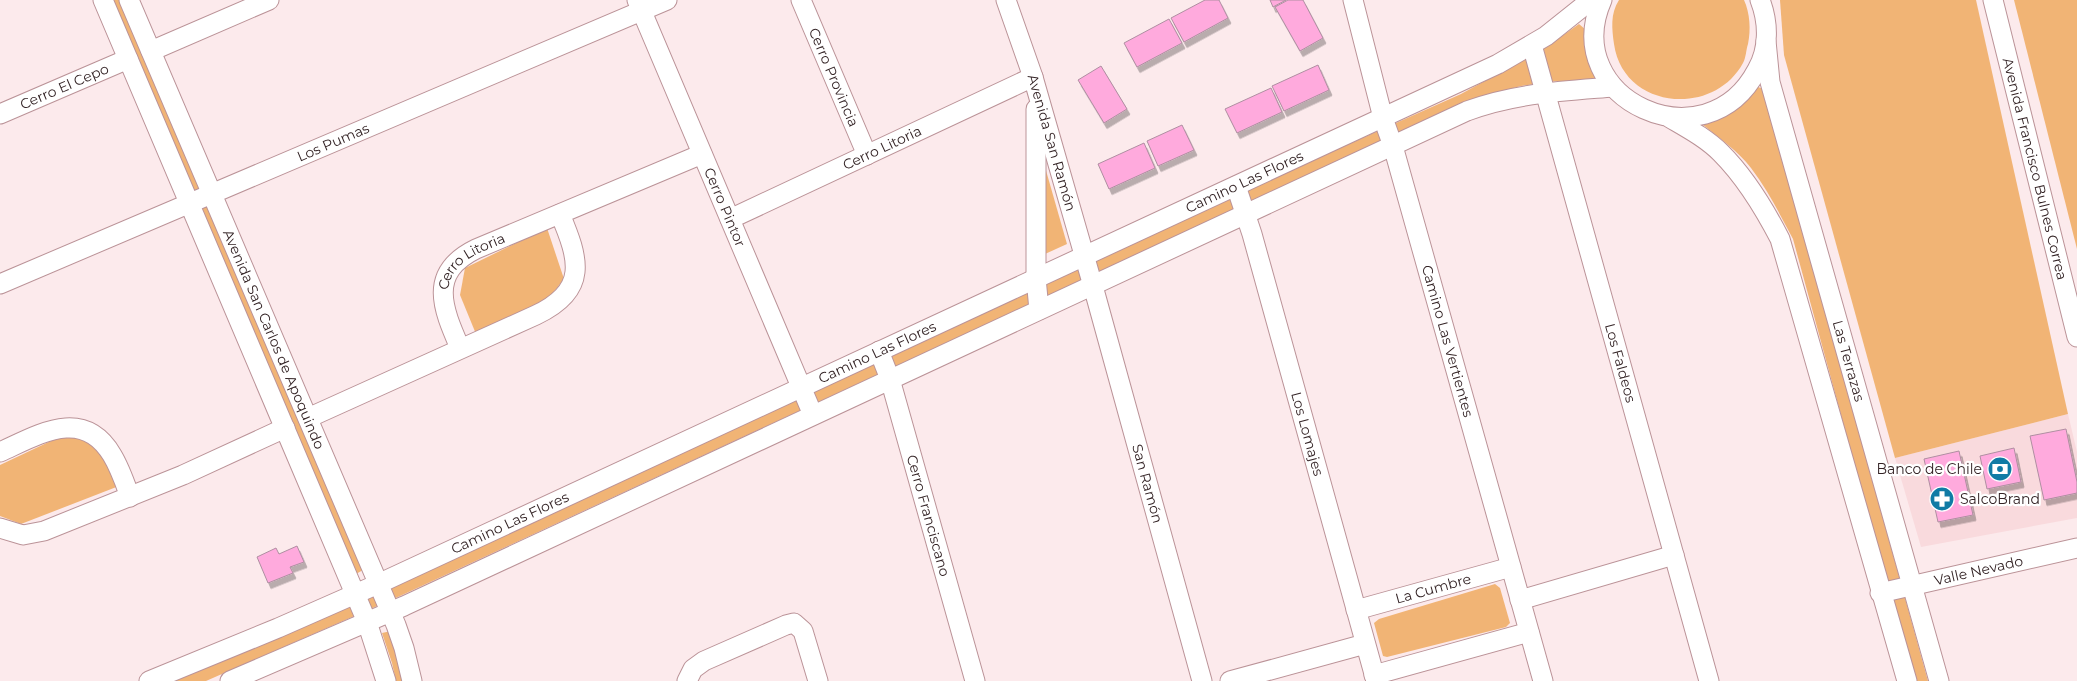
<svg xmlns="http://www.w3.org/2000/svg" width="2077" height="681" font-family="Montserrat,sans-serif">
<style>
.built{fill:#f9dadd}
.green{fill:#f1b475}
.building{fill:#fad;stroke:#af8ea1;filter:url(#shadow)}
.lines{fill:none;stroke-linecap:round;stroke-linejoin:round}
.minor-casing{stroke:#bb9398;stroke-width:21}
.minor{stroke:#fff;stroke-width:19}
.labels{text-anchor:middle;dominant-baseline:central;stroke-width:4.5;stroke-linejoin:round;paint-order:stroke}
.street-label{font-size:14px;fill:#332325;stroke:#fff}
.poi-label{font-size:14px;fill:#332325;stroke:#fff;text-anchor:end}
</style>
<defs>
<filter id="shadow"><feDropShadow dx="3" dy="5.5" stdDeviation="0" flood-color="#0004"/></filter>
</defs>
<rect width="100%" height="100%" fill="#fceaec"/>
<!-- built -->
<path class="built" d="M2068,414L2077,452V518L1921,547L1895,458Z"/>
<!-- green -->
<g class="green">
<path d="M110,0H121L200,186L198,190L194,191L192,189Z"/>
<path d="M1619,0H1744C1750,13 1751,30 1748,44C1746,50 1746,58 1743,63C1713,118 1623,109 1614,44C1612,29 1610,14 1619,0Z"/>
<path d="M1780,0H1976L2068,414L1895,458L1784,55Z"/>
<path d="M2014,0H2077V249Z"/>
<path d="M1579,24L1586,30L1603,78L1599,84L1557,81L1521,86L1484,96L1047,296L400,596L206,681H175L399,585L1073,267L1461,94L1545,48Z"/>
<path d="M1758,87L1764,89L1928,681H1916L1886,580L1793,239C1780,215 1768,190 1751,168C1738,151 1719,138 1702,124C1731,115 1739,111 1758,87Z"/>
<path d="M1045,167L1067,244L1045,254Z"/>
<path d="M206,205L208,206L363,570L356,574L201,209Z"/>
<path d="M547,228L564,279L545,303L476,334L460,295L465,268Z"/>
<path d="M72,431L93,440L119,486L21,524L0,516V465Z"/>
<path d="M1495,584L1500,588L1510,623L1506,627L1387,657L1383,656L1374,623L1379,619Z"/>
<path d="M391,631L403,681H396L392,663L382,633Z"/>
</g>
<!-- building -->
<g class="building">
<path d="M1205,0H1219L1228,18L1184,42L1171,18Z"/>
<path d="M1270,0H1286L1273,7Z"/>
<path d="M1288,0H1303L1323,38L1300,51L1275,7Z"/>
<path d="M1169,19L1182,43L1137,67L1124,43Z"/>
<path d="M1318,65L1329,90L1284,111L1272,86Z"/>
<path d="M1101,66L1127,109L1104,123L1078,80Z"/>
<path d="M1271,88L1282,112L1237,133L1225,109Z"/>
<path d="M1182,125L1194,150L1158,166L1147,141Z"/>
<path d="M1144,143L1155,168L1109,189L1098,164Z"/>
<path d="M2066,429L2077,482V493L2044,500L2030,436Z"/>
<path d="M2014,448L2021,482L1987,489L1980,456Z"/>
<path d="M1959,451L1973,515L1938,522L1924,459Z"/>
<path d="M297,546L304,562L290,567L293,573L268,583L257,557L276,548L279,554Z"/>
</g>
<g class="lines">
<defs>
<g id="minor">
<path d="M103,0L367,622L386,681"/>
<path id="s1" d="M129,0L396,625L404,648L412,681"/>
<path id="s2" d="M637,0L813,415"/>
<path id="s3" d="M801,0L867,155"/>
<path id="s4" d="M1006,0L1033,77L1093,286L1202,681"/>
<path id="s5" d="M1353,0L1383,118L1393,146L1543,681"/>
<path d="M1602,0C1558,100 1706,167 1757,70C1769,49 1769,23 1760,0"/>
<path id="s6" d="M1993,0L2077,337"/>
<path id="s7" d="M1766,41L1770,82L1939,681"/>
<path id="s8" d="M1532,45L1709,681"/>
<path d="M151,51L269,0"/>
<path d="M1036,109V278L1039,310"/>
<path id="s9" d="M0,114L128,59"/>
<path d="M1670,118C1687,128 1706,138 1721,153C1746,178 1764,208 1780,239L1907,681"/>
<path id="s10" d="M1236,186L1252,234L1376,681"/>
<path id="s11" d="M730,219L1033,77"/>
<path id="s12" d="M0,284L667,0"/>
<path id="s13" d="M460,348C443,309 427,273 476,249L702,154"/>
<path id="s14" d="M879,351L890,379L975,681"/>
<path d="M308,418L536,315C589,290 579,259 560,214"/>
<path d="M0,452C38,435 83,406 112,455C120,468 125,483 130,497"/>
<path d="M0,528L23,535L44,531L183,475L285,428"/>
<path id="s15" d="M1880,593L2077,548"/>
<path d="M1520,600L1674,555"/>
<path id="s16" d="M1356,610L1511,567"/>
<path d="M1374,675L1529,632"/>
<path id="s17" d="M149,681L278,628L378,584L1498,64L1546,36L1591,0"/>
<path d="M230,681L404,606L1467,111C1515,93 1564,91 1613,87"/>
<path d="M687,681L693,669L704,661L786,625L794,623L803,631L818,681"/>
<path d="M1230,681L1365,644"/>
</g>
</defs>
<!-- minor casing -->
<use href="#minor" class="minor-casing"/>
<!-- minor -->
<use href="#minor" class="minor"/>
</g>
<!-- icons -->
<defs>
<symbol id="bank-disc" viewBox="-11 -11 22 22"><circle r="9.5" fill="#107ba5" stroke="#fff"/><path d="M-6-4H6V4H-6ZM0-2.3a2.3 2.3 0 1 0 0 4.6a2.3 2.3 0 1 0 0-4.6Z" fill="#fff"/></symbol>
<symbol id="pharmacy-disc" viewBox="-11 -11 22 22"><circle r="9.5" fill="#107ba5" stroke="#fff"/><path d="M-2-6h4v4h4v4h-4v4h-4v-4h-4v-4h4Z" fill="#fff"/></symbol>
</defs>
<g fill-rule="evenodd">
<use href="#bank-disc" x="1986" y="455" width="28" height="28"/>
<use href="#pharmacy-disc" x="1928" y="485" width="28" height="28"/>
</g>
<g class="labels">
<!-- street labels -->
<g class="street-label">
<text stroke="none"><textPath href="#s3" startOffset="84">Cerro Provincia</textPath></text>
<text stroke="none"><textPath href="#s9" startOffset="70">Cerro El Cepo</textPath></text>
<text stroke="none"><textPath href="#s12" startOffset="362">Los Pumas</textPath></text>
<text stroke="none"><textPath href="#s4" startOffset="150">Avenida San Ramón</textPath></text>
<text stroke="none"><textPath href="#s11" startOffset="168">Cerro Litoria</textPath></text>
<text stroke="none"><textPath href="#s6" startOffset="174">Avenida Francisco Bulnes Correa</textPath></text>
<text stroke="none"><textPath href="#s17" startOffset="1204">Camino Las Flores</textPath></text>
<text stroke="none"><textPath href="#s2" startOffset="225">Cerro Pintor</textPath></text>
<text stroke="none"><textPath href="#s13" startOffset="104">Cerro Litoria</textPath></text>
<text stroke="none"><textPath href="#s1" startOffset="369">Avenida San Carlos de Apoquindo</textPath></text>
<text stroke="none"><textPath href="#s5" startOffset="354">Camino Las Vertientes</textPath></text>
<text stroke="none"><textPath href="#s17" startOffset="799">Camino Las Flores</textPath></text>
<text stroke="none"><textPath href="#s7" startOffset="331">Las Terrazas</textPath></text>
<text stroke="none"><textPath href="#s8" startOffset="330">Los Faldeos</textPath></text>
<text stroke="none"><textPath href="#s10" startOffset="258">Los Lomajes</textPath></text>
<text stroke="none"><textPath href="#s4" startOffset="504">San Ramón</textPath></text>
<text stroke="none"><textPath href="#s14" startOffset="172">Cerro Franciscano</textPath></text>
<text stroke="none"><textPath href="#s17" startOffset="394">Camino Las Flores</textPath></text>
<text stroke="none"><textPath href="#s15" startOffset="101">Valle Nevado</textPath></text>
<text stroke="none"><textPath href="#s16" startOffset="80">La Cumbre</textPath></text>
</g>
<!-- poi labels -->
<g class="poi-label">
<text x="1982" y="469">Banco de Chile</text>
<text x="1960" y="499" text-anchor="start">SalcoBrand</text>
</g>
</g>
</svg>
